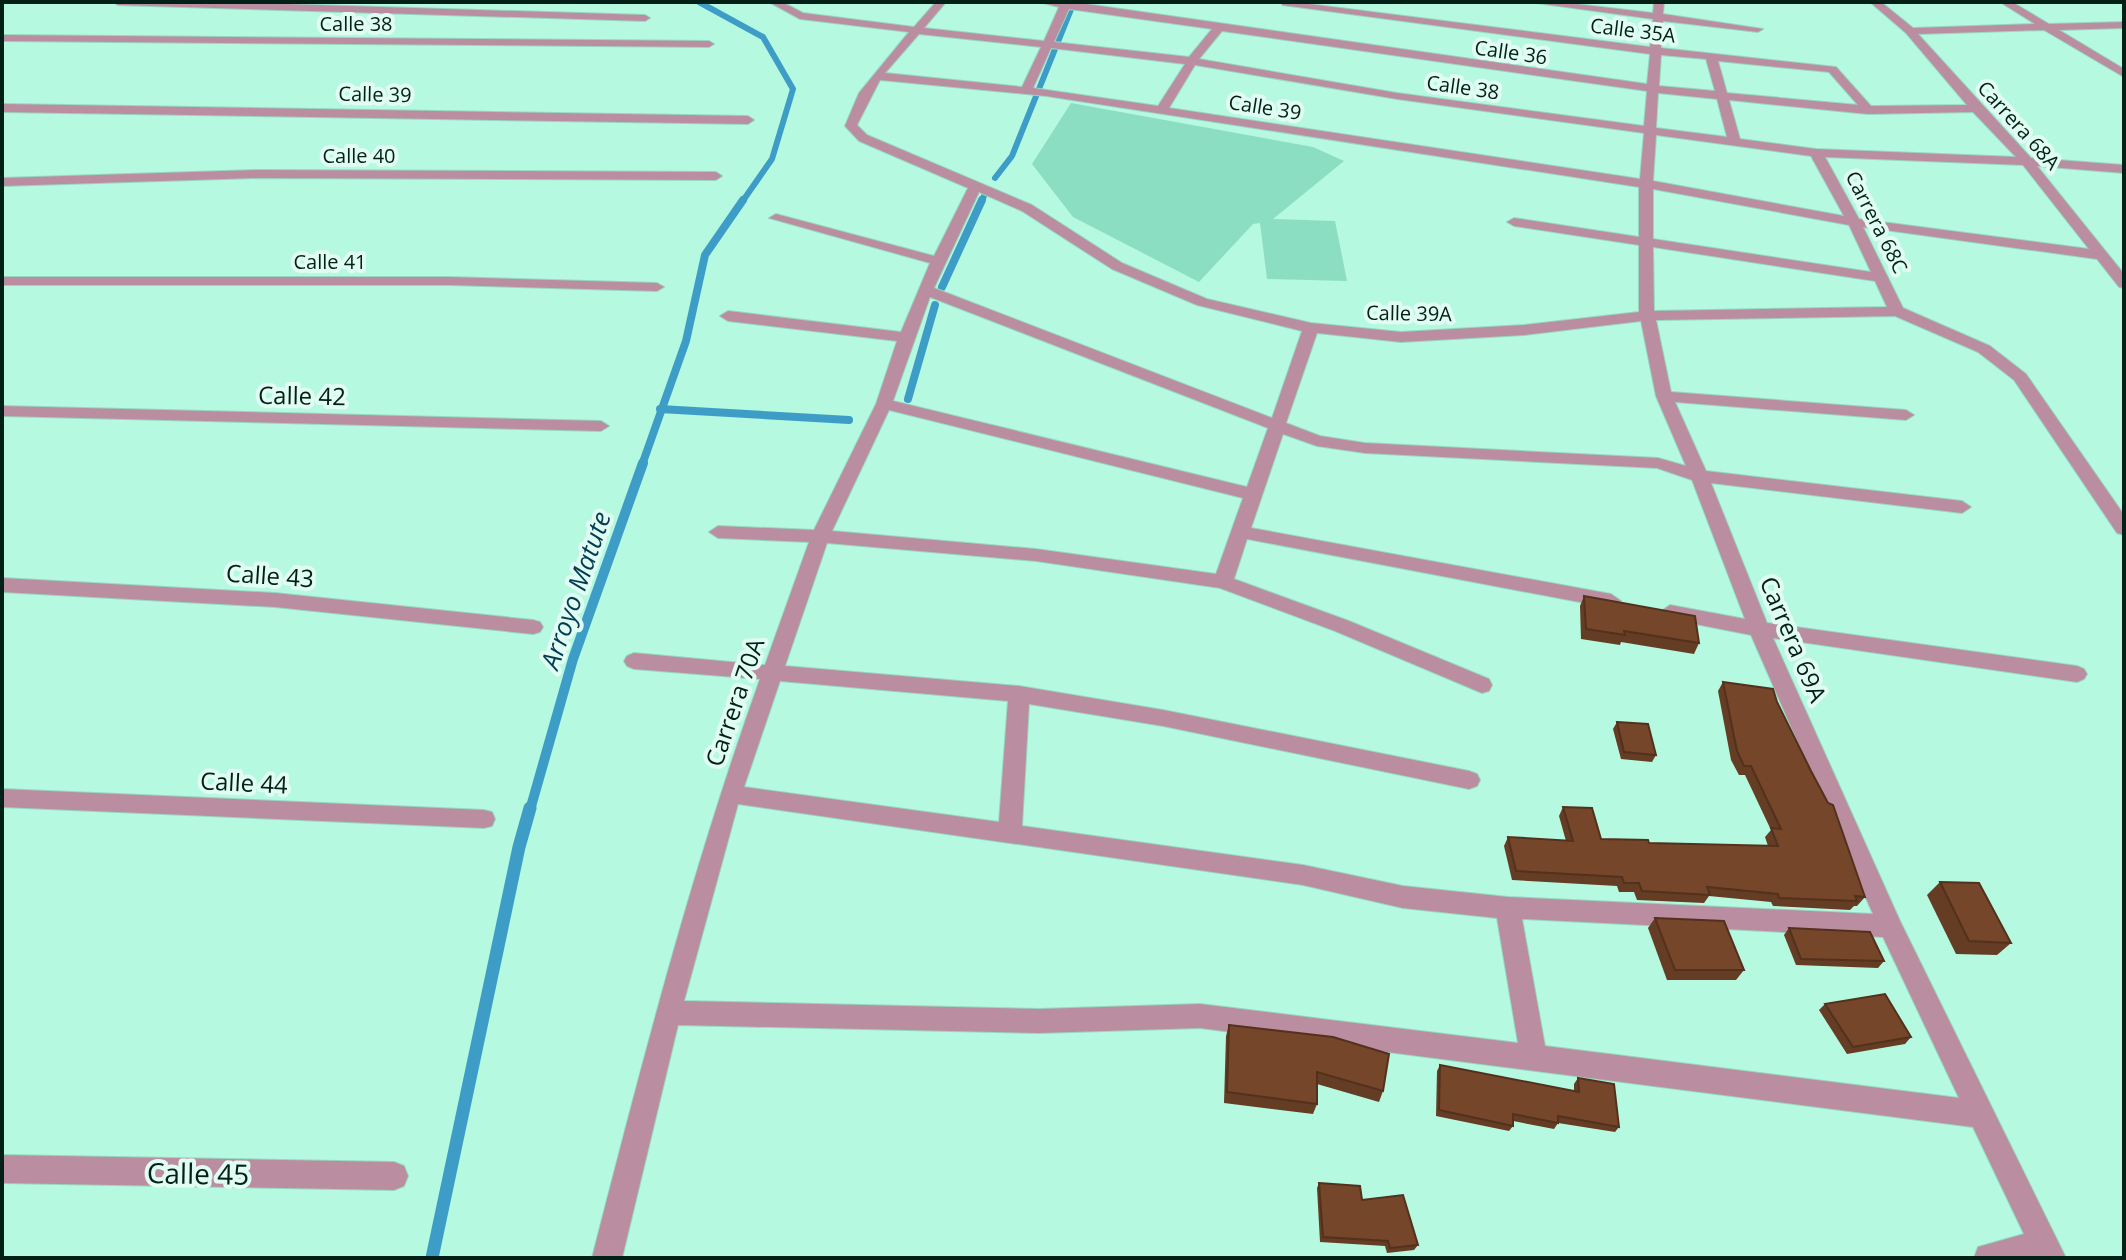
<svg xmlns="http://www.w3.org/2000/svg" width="2126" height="1260" font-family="'Open Sans',sans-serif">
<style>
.green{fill:#8bdec1}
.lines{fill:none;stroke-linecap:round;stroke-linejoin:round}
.stream-far3{stroke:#3d9dc6;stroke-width:6}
.stream-far2{stroke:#3d9dc6;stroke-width:8}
.stream-far1{stroke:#3d9dc6;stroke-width:10}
.stream{stroke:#3d9dc6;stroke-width:13}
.street-casing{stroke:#98d6c0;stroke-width:2}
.street{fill:#ba8da1;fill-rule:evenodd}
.wall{fill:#653c24}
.building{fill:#76462a;stroke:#53311d;stroke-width:2}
.labels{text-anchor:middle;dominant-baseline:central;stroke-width:8;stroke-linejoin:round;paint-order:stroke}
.far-street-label{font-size:20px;fill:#032017;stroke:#e1fcf2}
.street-label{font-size:24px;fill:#032017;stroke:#e1fcf2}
.water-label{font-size:26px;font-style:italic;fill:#023c52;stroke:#e1fcf2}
.near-street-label{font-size:28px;fill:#032017;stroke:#e1fcf2}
</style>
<rect width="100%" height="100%" fill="#b4f9e0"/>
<!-- green -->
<path class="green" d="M1071,103L1313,147L1344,161L1273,219L1335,221L1347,281L1267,279L1260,223L1253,224L1199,282L1073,217L1032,164Z"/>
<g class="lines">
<!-- stream-far3 -->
<g class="stream-far3">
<path d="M699,2L763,37L793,89L772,159L742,202"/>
<path d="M995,178L1012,156L1074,2"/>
<path d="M981,202L985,194"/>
</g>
<!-- stream-far2 -->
<g class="stream-far2">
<path d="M942,287L982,200"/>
<path d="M908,399L935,305"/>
<path d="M660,409L849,420"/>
<path d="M642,465L686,341L705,255L743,200"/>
</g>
<!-- stream-far1 -->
<path class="stream-far1" d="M530,810L573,659L643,463"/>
<!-- stream -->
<path class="stream" d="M432,1258L519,847L530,808"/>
<defs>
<g id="street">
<path d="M113,2H219L645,15L650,18L645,21L118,5Z"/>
<path d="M769,2H782L803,13L914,27L936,2H946L924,28L1044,41L1059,7L1039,2H1072L1647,84L1650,54L1282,5L1283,2H1293L1650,47L1653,19L1529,2H1559L1653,13L1654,2H1664L1663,14L1763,29L1758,32L1663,21L1661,48L1836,67L1871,106L1967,105L1906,33L1870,2H1881L1913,28L2035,24L2000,2H2012L2049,24L2124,22V28L2059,30L2124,69V77L2044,30L1918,34L2031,158L2124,165V173L2037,166L2124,274V288L2119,287L2097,259L1863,227L1903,308L1990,346L2026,374L2124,515V535L2117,533L2014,380L1978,352L1895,316L1656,320L1671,392L1906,410L1914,415L1906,420L1675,402L1706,471L1962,501L1971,507L1962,513L1711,483L1767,623L2077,666L2084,669L2087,674L2084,679L2077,682L1773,638L1900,921L2066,1258H1974L1978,1247L2024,1234L1973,1127L1200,1028L1039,1033L678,1025L622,1258H592C642,1063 692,869 760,679L634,669L627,666L624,661L627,656L634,653L765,665L809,542L718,538L709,532L718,526L814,530L876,404L897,341L728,321L720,316L728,311L901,332L930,263L769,218L776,214L934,256L968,188L859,141L845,126L859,93L909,32L800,19ZM1069,9L1212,29L1189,57L1054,42ZM1222,31L1647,91L1644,126L1397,93L1199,59ZM919,34L1041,47L1022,87L885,73ZM1051,48L1185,64L1158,106L1033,88ZM1661,55L1706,59L1715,91L1659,86ZM1718,61L1829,72L1858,105L1727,93ZM1195,65L1397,99L1644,133L1640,179L1169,108ZM880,80L1046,96L1639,187V237L1514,218L1507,222L1514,226L1639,245V312L1524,325L1401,332L1311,323L1207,299L1122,263L1032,205L867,135L857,125ZM1658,93L1717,99L1727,137L1656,128ZM1729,100L1868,114L1973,112L2016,157L1816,149L1740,139ZM1656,135L1811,156L1844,216L1653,181ZM1825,157L2023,165L2089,249L1859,219ZM1653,189L1849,225L1871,272L1653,239ZM979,192L1022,211L1112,269L1197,305L1302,331L1272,418L934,288ZM1653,247L1875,281L1887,307L1654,311ZM930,297L1268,428L1247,487L893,401ZM1641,321L1656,396L1686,466L1658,458L1365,443L1320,436L1286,423L1317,333L1401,342L1524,335ZM889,410L1243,498L1216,574L1036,549L832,531ZM1283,434L1317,446L1365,453L1657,468L1692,480L1745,619L1670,605L1660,612L1670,619L1751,635L1873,914L1508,897L1403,886L1303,865L1022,826L1029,704L1163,726L1469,789L1477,786L1480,780L1477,774L1469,771L1163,710L1019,686L785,666L827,543L1036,561L1220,588L1335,631L1482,693L1489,691L1492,685L1489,679L1349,621L1234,579L1247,539L1611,608L1621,601L1611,594L1251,528ZM780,681L1008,701L999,822L744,787ZM738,804L1303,885L1403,908L1497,918L1518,1043L1200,1004L1039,1009L684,1001ZM1522,919L1883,937L1959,1098L1545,1046Z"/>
<path d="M2,35L709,41L714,44L709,47L2,41Z"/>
<path d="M2,104L748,116L754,120L748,124L2,112Z"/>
<path d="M259,170L716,172L722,176L716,180L259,178L2,186V178Z"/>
<path d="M2,277H449L657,283L664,287L657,291L449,285H2Z"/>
<path d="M2,406L601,421L609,426L601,431L2,416Z"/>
<path d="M2,578L275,593L533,620L540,622L543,627L540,632L533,634L275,607L2,592Z"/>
<path d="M2,789L484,810L492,812L495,819L492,826L484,828L2,807Z"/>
<path d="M2,1155L394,1162L404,1166L408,1176L404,1186L394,1190L2,1183Z"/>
</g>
</defs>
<!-- street casing -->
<use href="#street" class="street-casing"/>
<!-- street -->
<use href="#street" class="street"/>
</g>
<!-- wall -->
<g class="wall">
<path d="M1584,596L1699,643L1694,654L1621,642L1620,645L1581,639L1580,606Z"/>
<path d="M1723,682L1777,702L1865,897L1857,906H1854L1850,910L1773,906L1771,902L1709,896L1704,903L1637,900L1634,892H1619L1617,886L1512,880L1504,846L1508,837L1566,841L1559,816L1563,807L1601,839L1649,843L1768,846L1765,837L1771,830L1745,775H1739L1731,760L1718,691Z"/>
<path d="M1617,722L1656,755L1652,762L1621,759L1613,729Z"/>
<path d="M1940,882L2011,943L1997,955L1956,954L1927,895Z"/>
<path d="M1655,918L1744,970L1736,980H1667L1648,928Z"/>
<path d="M1789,928L1884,961L1878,968L1796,965L1784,935Z"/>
<path d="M1825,1004L1911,1037L1905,1044L1847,1054L1819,1010Z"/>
<path d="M1229,1025L1383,1091L1379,1102L1317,1084V1104L1313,1114L1224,1103L1226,1036Z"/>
<path d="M1440,1065L1574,1091V1084L1578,1078L1619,1127L1615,1132L1558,1123L1554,1129L1513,1121V1126L1509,1131L1436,1116L1437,1071Z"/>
<path d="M1319,1183L1362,1200L1418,1245L1414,1250L1387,1253L1385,1246L1320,1242L1317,1188Z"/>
</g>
<!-- building -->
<g class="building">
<path d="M1584,596L1695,616L1699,643L1624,631L1625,635L1586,629Z"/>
<path d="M1723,682L1773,689L1777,702L1811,771L1828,803L1833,805L1865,897L1855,896L1857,901L1779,898L1778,894L1707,887L1710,895L1642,891L1639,883H1624L1622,877L1516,871L1508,837L1573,841L1563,807L1592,808L1601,839L1648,840L1649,843L1778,846L1771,828L1781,829L1751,766H1744L1737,751Z"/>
<path d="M1617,722L1648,724L1656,755L1624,752Z"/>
<path d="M1940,882L1979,883L2011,943L1969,941Z"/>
<path d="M1655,918L1724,921L1744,970H1675Z"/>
<path d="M1789,928L1870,932L1884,961L1801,959Z"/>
<path d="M1885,994L1911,1037L1853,1047L1825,1004Z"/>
<path d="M1229,1025L1333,1037L1389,1054L1383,1091L1317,1072V1104L1227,1092Z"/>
<path d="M1440,1065L1579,1092L1578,1078L1614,1084L1619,1127L1558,1116V1123L1513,1114V1126L1439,1110Z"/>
<path d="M1319,1183L1360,1186L1362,1200L1403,1195L1418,1245L1390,1248L1388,1241L1323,1237Z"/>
</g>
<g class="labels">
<!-- far-street labels -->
<g class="far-street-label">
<text x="356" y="23">Calle 38</text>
<text transform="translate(1633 30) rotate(7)">Calle 35A</text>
<text transform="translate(1511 52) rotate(8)">Calle 36</text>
<text transform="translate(1463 87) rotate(8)">Calle 38</text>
<text transform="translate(375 94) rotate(1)">Calle 39</text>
<text transform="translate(1265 107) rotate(9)">Calle 39</text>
<text transform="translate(2019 125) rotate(48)">Carrera 68A</text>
<text x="359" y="155">Calle 40</text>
<text transform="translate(1877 222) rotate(63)">Carrera 68C</text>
<text x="330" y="261">Calle 41</text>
<text transform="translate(1409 313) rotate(1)">Calle 39A</text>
</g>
<!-- street labels -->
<g class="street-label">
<text transform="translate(302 395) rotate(1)">Calle 42</text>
<text transform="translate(270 575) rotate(4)">Calle 43</text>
<text transform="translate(1794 639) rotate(67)">Carrera 69A</text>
<text transform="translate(734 702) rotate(-71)">Carrera 70A</text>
<text transform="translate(244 782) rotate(3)">Calle 44</text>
</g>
<!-- water labels -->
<g class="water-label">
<text transform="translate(575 590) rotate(-71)">Arroyo Matute</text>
</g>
<!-- near-street labels -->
<g class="near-street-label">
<text transform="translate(198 1173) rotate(1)">Calle 45</text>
</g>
</g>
<!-- border -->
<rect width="2126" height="1260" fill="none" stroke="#032017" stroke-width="8"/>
</svg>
